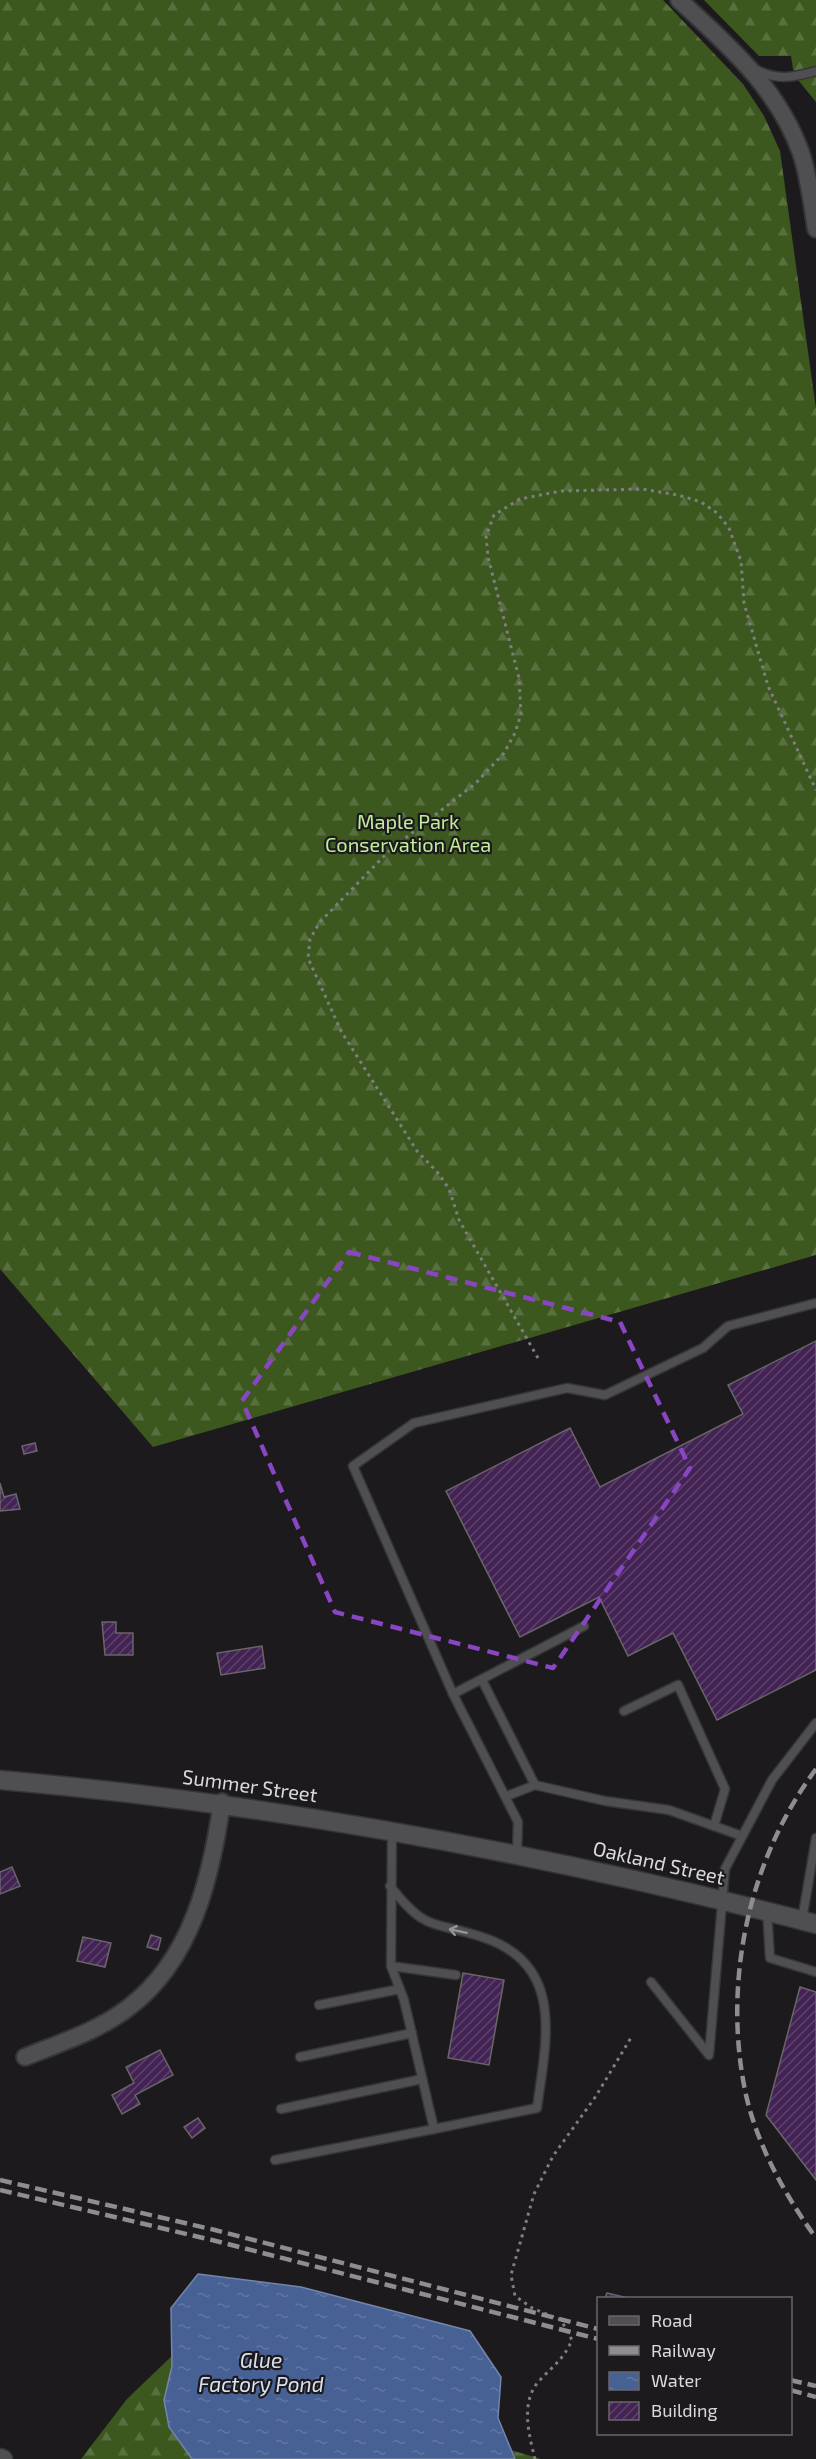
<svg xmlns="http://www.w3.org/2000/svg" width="816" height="2459" font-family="'Exo 2',sans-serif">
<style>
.forest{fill:url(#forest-firs)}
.water{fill:url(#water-ripples);stroke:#7385aa;stroke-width:1.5}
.building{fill:url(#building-hatch);stroke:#686669;stroke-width:1.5}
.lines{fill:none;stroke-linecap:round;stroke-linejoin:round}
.lane-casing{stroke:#363536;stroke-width:11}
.street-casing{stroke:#363536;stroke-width:20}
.secondary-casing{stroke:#363536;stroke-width:21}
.path{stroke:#7f7d7f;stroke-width:3;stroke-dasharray:3 4.5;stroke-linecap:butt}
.lane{stroke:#4f4e50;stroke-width:8}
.street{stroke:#4f4e50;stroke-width:16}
.secondary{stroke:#4f4e50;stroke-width:18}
.rail{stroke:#8e8d8f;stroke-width:4.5;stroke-dasharray:12 6;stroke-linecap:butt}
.oneway{stroke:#959496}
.marked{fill:none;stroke:#8946c3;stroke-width:4.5;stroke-dasharray:12 8;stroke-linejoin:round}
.labels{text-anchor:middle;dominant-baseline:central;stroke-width:4.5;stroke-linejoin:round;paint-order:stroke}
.park-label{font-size:20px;fill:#c0ed99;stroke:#1c1a1d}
.street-label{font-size:20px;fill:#dbdadb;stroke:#1c1a1d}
.water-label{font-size:21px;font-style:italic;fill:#d8e1f1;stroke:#1c1a1d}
</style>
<defs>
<pattern id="forest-firs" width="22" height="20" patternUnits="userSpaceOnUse" patternTransform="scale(1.5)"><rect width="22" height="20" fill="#3c581f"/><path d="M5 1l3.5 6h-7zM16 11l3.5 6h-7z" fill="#586f3f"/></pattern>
<pattern id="water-ripples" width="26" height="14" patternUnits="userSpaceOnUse" patternTransform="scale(1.5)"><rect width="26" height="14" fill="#476195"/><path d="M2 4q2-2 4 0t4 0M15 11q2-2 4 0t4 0" fill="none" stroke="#6177a3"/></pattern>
<pattern id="building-hatch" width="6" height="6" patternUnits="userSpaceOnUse" patternTransform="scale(1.5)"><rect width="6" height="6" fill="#432353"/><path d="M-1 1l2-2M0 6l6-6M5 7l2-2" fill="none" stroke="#5e426b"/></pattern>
</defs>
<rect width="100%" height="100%" fill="#1c1a1d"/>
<!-- forest -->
<g class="forest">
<path d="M0,0H663L743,84L764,116L780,151L816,409V1255L153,1447L0,1269Z"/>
<path d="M704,0H816V102L794,75L791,56H759Z"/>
<path d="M177,2351L541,2459H81L127,2399Z"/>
</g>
<!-- water -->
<path class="water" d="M198,2274L301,2287L470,2331L501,2377L498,2418L515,2459H192L169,2427L164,2400L172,2366L171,2308Z"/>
<!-- building -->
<g class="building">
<path d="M816,1341V1670L717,1720L673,1633L628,1656L599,1597L520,1637L446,1491L570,1428L600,1487L743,1414L728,1385Z"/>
<path d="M35,1443L37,1451L24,1454L22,1446Z"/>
<path d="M0,1483L4,1497L16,1494L20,1509L0,1511Z"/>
<path d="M102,1622H116V1633H133V1655H105Z"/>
<path d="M262,1646L265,1668L221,1675L217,1653Z"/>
<path d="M12,1867L20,1886L0,1894V1872Z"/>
<path d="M151,1935L161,1938L158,1950L147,1947Z"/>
<path d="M83,1937L111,1943L105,1967L77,1961Z"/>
<path d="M463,1973L504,1980L489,2065L448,2058Z"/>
<path d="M800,1987L816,1992V2180L766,2115Z"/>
<path d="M160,2050L173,2075L135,2095L140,2104L122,2114L112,2095L134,2083L126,2067Z"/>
<path d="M198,2118L205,2128L192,2138L184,2127Z"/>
<path d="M607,2293L628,2298H605Z"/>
</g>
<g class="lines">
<defs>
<g id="lane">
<path d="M757,70C778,81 794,77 816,71"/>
<path d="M482,1680L535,1785"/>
<path d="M453,1694L584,1626"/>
<path d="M624,1711L678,1685L725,1789L714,1826L742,1836"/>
<path d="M507,1796L535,1785L605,1801L669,1810L714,1826"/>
<path d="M517,1853L518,1822L453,1694L353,1466L414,1423L567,1388L605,1395L703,1348L728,1326L816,1303"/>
<path d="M390,1886C427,1933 431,1920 482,1937C566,1964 546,2041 537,2108L434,2129L404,2000L391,1966L392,1830"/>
<path d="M767,1911L770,1958L816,1972"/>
<path d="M802,1920L816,1838"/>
<path d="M391,1966L456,1975"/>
<path d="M651,1982L709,2055L725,1869L772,1780L816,1723"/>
<path d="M319,2005L400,1989"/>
<path d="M300,2057L412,2033"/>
<path d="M281,2109L422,2079"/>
<path d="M275,2160L434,2129"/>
</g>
<g id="street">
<path d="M679,0C728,45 778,88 801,153C809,177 812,204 816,229"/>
<path d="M25,2057C60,2043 98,2031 128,2008C192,1960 211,1878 222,1802"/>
</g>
<g id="secondary">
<path d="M0,1780C278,1804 546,1854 816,1924"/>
<path d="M0,2458L3,2459"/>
</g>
</defs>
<!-- lane casing -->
<use href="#lane" class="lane-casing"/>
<!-- street casing -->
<use href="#street" class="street-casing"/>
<!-- secondary casing -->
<use href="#secondary" class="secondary-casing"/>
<!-- path -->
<g class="path">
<path d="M538,1358L459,1220L449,1189L439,1174L417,1151L341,1031L308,958L310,939L320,922L389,851L476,783L504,753L515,733L521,714L519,678L488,557L486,536L494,515L520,499L561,491L642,489L678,495L701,502L717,513L729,528L741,561L744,603L768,686L816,790"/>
<path d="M535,2459C529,2435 520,2402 539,2381C554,2365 563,2360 572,2340L561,2320L532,2308L515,2296L511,2275L534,2194L553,2156L596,2096L632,2036"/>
</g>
<!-- lane -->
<use href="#lane" class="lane"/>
<!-- street -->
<use href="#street" class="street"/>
<!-- secondary -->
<use href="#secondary" class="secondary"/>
<!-- rail -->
<g class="rail">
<path d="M816,1769C748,1860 722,1984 746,2095C758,2147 785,2195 816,2238"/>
<path d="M0,2180L215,2230L598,2329"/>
<path d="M0,2190L212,2240L598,2339"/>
<path d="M790,2380L816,2386"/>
<path d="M790,2390L816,2397"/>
</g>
</g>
<!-- one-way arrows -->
<defs><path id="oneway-shaft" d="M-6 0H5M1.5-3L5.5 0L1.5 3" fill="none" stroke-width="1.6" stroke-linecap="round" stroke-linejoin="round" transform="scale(1.5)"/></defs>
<use class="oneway" href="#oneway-shaft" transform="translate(458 1931) rotate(-168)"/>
<!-- marked area -->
<path class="marked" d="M349,1252L620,1322L690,1468L553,1668L335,1612L242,1401Z"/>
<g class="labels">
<!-- park labels -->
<g class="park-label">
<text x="408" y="821">Maple Park<tspan x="408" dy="23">Conservation Area</tspan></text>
</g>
<!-- street labels -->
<g class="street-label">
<text transform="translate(250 1785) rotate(8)">Summer Street</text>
<text transform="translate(659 1862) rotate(13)">Oakland Street</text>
</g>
<!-- water labels -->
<g class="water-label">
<text x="261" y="2359">Glue<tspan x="261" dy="24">Factory Pond</tspan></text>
</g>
</g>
<!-- legend -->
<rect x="597" y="2297" width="195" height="138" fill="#1c1a1d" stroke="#686769" stroke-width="1.5"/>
<rect x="609" y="2316" width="30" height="9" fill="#4f4e50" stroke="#686769" stroke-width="1.5"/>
<text x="651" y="2327" font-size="18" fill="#dbdadb">Road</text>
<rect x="609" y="2346" width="30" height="9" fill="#8e8d8f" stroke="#686769" stroke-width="1.5"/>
<text x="651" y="2357" font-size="18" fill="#dbdadb">Railway</text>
<rect x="609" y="2372" width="30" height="18" fill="url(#water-ripples)" stroke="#686769" stroke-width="1.5"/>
<text x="651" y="2387" font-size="18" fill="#dbdadb">Water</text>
<rect x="609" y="2402" width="30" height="18" fill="url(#building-hatch)" stroke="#686769" stroke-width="1.5"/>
<text x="651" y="2417" font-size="18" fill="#dbdadb">Building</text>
</svg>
